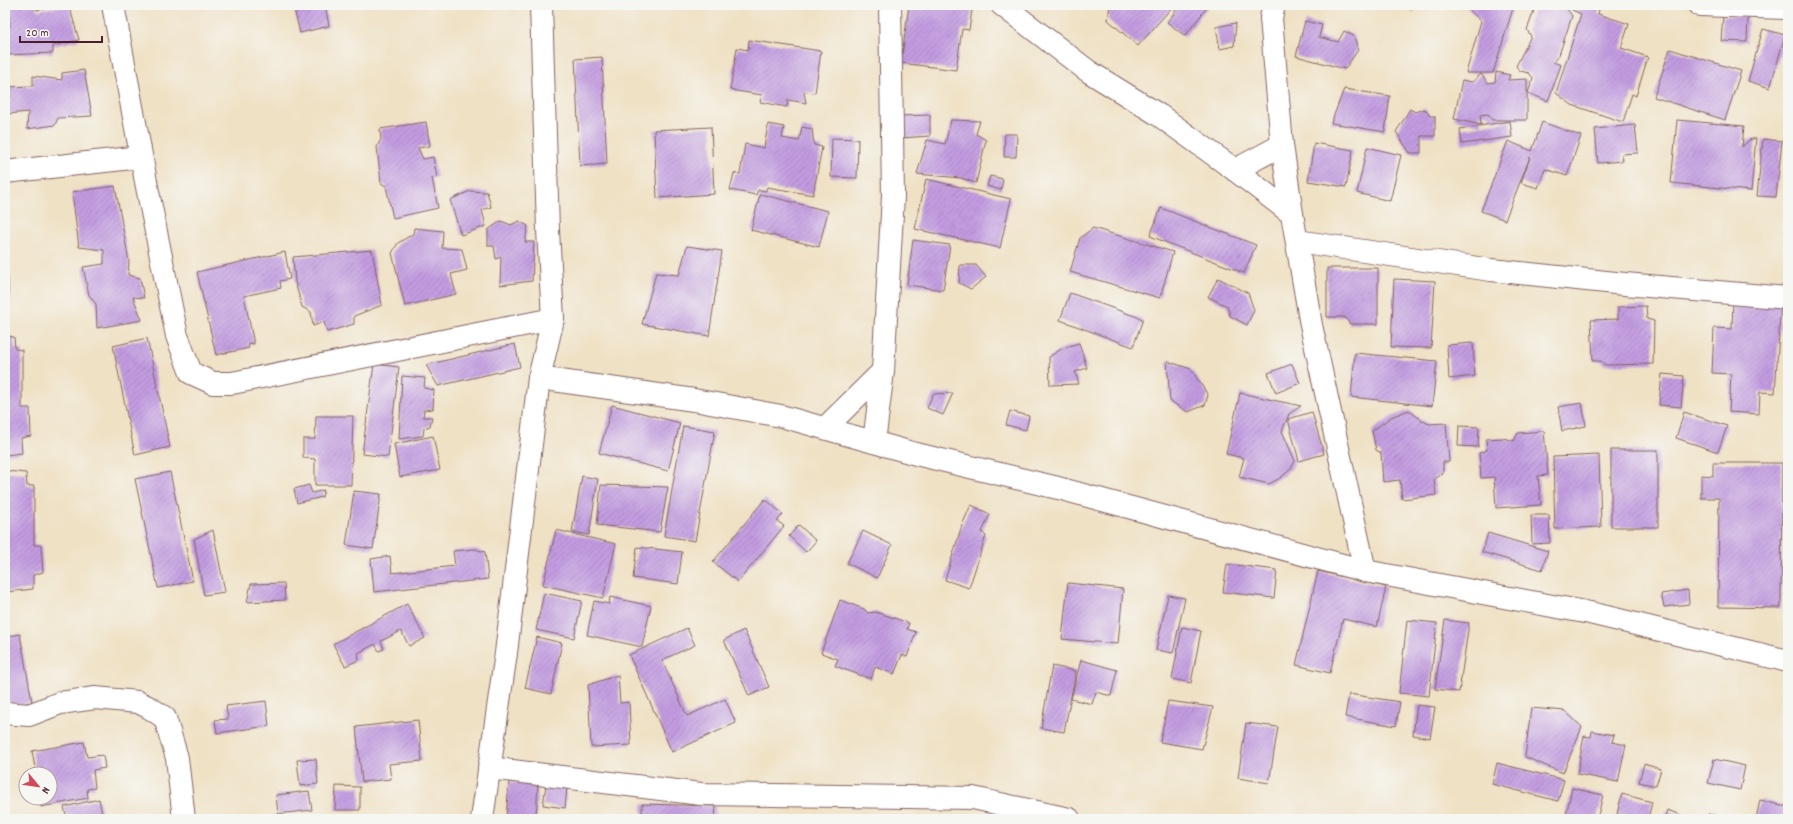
<svg xmlns="http://www.w3.org/2000/svg" width="1793" height="824" font-family="Dekko,sans-serif">
<style>
.building{fill:url(#building-hatch)}
.lines{fill:none;stroke-linecap:round;stroke-linejoin:round}
.street-casing{stroke:#846361;stroke-width:24}
.street{stroke:#fff;stroke-width:22}
</style>
<defs>
<pattern id="building-hatch" width="6" height="6" patternUnits="userSpaceOnUse"><rect width="6" height="6" fill="#c29ce1"/><path d="M-1 1l2-2M0 6l6-6M5 7l2-2" fill="none" stroke="#a07fb7"/></pattern>
</defs>
<rect width="100%" height="100%" fill="#f6f6f2"/>
<filter id="ink" filterUnits="userSpaceOnUse"><feTurbulence type="fractalNoise" baseFrequency=".025" numOctaves="2"/><feDisplacementMap in="SourceGraphic" scale="8" xChannelSelector="R" yChannelSelector="G"/><feConvolveMatrix kernelMatrix="1 2 1 2 8 2 1 2 1" color-interpolation-filters="sRGB"/></filter>
<filter id="wash" filterUnits="userSpaceOnUse"><feTurbulence type="fractalNoise" baseFrequency=".012" numOctaves="4" result="noise"/><feDisplacementMap in="SourceGraphic" scale="16" xChannelSelector="R" yChannelSelector="G"/><feGaussianBlur stdDeviation="0.9" result="paint"/><feColorMatrix in="noise" values="0 0 0 0 0 0 0 0 0 0 0 0 0 0 0 0 0 1.4 0 .05"/><feComposite in="paint" operator="in"/></filter>
<g filter="url(#wash)">
<rect width="100%" height="100%" fill="#efe1c4"/>
<g id="blocks">
<!-- building -->
<g class="building">
<path d="M21,5H36L37,10L69,5L79,40L53,46V53L5,55V27H10L8,7Z"/>
<path d="M293,5H325L329,26L300,33Z"/>
<path d="M909,5H961L960,8L972,10L969,30L962,29L956,70L901,63Z"/>
<path d="M1110,5L1136,6L1174,5L1138,46L1108,20Z"/>
<path d="M1180,5H1209L1185,36L1167,22Z"/>
<path d="M1399,5H1413L1412,9Z"/>
<path d="M1468,5H1514L1493,73H1466L1481,21L1466,7Z"/>
<path d="M1536,5H1562L1565,6L1572,16L1559,55L1553,62L1561,65L1548,101L1528,93L1533,78L1529,73L1520,71L1516,66L1531,36L1527,30Z"/>
<path d="M1574,5H1600L1598,14L1629,24L1621,48L1648,57L1636,96L1632,94L1623,122L1572,105L1556,93L1581,14L1572,10Z"/>
<path d="M1723,16L1748,17L1747,42L1721,41Z"/>
<path d="M1305,21L1322,25L1319,37L1338,42L1344,31L1354,36L1358,50L1345,69L1296,56Z"/>
<path d="M1236,23L1234,46L1220,49L1216,27Z"/>
<path d="M1763,29L1785,35L1770,88L1748,81Z"/>
<path d="M749,40L821,51L815,93L804,92L806,103L788,100L787,107L760,102L762,95L730,90L737,48L748,50Z"/>
<path d="M1670,49L1741,71L1725,120L1654,97Z"/>
<path d="M602,57L607,164L580,166L575,59Z"/>
<path d="M84,70L92,116L58,118L55,125L27,129L28,112L7,114L8,134L5,135V87L33,86V76L62,80V73Z"/>
<path d="M1496,72L1510,75L1508,80L1527,79V120H1492L1488,114L1480,115L1481,125L1454,119L1462,80L1472,82L1481,74L1488,83L1495,82Z"/>
<path d="M1344,89L1390,96L1385,132L1331,123Z"/>
<path d="M1410,109L1415,112L1425,109L1430,116H1435V136H1421V153H1410L1396,132Z"/>
<path d="M930,115V136L901,138L900,116Z"/>
<path d="M951,120L980,121L976,134L986,140L976,183L961,178L917,174L927,140L945,144Z"/>
<path d="M1677,120L1744,126L1742,147L1749,140L1756,138L1751,191L1671,183Z"/>
<path d="M1510,121L1512,137L1462,144L1460,129Z"/>
<path d="M426,122L430,146L418,148L423,159L433,157L437,177L432,178L438,208L393,218L386,186L381,183L377,147L381,139L380,129Z"/>
<path d="M1542,122L1581,136L1567,176L1545,169L1538,188L1521,183L1530,157L1505,220L1481,211L1508,141L1532,151Z"/>
<path d="M768,124L784,127L782,138L799,141L802,127L812,129L814,145L822,147L813,195L767,187L766,191L758,190L756,195L730,190L734,173L740,174L745,144L764,148Z"/>
<path d="M1635,125L1638,153L1622,154L1623,161L1598,163L1595,129Z"/>
<path d="M711,127L714,194L657,198L654,130Z"/>
<path d="M1005,134H1017L1016,157H1004Z"/>
<path d="M832,138L858,139L857,178L831,177Z"/>
<path d="M1763,139L1782,141L1776,197L1757,196Z"/>
<path d="M1314,143L1353,150L1346,187L1308,181Z"/>
<path d="M1367,147L1401,155L1390,201L1357,193Z"/>
<path d="M990,176L1003,179L1001,190L987,186Z"/>
<path d="M926,179L1011,199L1000,248L915,229Z"/>
<path d="M115,186L129,261L128,275L140,278L144,298L133,297L142,320L97,328L96,304L89,295L83,267L104,264V250L79,247L72,192Z"/>
<path d="M470,191L487,192L491,207L482,210L486,226L461,235L450,200Z"/>
<path d="M760,194L828,211L819,247L751,230Z"/>
<path d="M1788,194V207L1784,196Z"/>
<path d="M1161,208L1256,245L1244,273L1150,236Z"/>
<path d="M501,221L511,225L519,221L528,226L525,242H534L532,281L500,285L501,257L496,259L494,246H488V230Z"/>
<path d="M414,228L443,231L442,248L462,249L467,270L451,274L456,294L405,306L392,253L398,243L413,234Z"/>
<path d="M1093,228L1173,252L1160,298L1070,272L1080,238Z"/>
<path d="M913,240L950,245L943,290L907,285Z"/>
<path d="M687,246L722,251L709,336L642,324L656,273L679,275Z"/>
<path d="M372,250L382,305L354,316V324L327,332L324,322L313,326L311,312L302,307L295,282L293,257Z"/>
<path d="M285,252L290,279L280,281L281,288L244,296L254,344L248,343L249,348L216,355L197,272Z"/>
<path d="M960,265H976L986,277L971,289L959,283Z"/>
<path d="M1327,268H1378V324H1350L1345,317H1327Z"/>
<path d="M5,276H8L9,304L5,305Z"/>
<path d="M1218,278L1248,293L1254,310L1247,325L1230,316L1227,306L1208,297Z"/>
<path d="M1394,279L1435,281L1431,348L1391,347Z"/>
<path d="M1070,293L1143,319L1133,347L1060,320Z"/>
<path d="M1733,300L1781,302L1775,393L1760,392L1759,414L1729,412L1731,374L1712,373L1714,328L1732,329Z"/>
<path d="M1646,306L1647,319L1654,321L1653,364L1605,365L1601,361H1593L1591,320L1618,319V307Z"/>
<path d="M5,336L14,337L15,349L22,350V408H30L31,436L21,438L22,453L5,455Z"/>
<path d="M147,338L170,447L135,455L113,346Z"/>
<path d="M1079,343L1087,368L1075,372L1079,384L1050,385L1049,357L1063,348Z"/>
<path d="M1473,343L1475,376L1449,379L1447,345Z"/>
<path d="M515,344L520,367L438,386L426,365Z"/>
<path d="M1355,353L1437,361L1432,406L1351,397Z"/>
<path d="M1167,361L1191,369L1208,395L1205,405L1188,412L1170,401Z"/>
<path d="M374,364L399,367L388,457L362,454Z"/>
<path d="M1292,364L1300,383L1276,393L1268,373Z"/>
<path d="M1662,374L1684,376L1681,407L1659,405Z"/>
<path d="M402,376L425,378L424,388L434,390L433,409L424,410L423,417H432L430,426L424,428L423,436L399,439Z"/>
<path d="M953,393L943,415L927,408L933,394Z"/>
<path d="M1240,393L1301,406L1289,414L1282,431L1295,461L1291,469L1280,478L1269,484L1239,477L1244,458L1226,454Z"/>
<path d="M1582,403L1586,426L1562,431L1558,407Z"/>
<path d="M612,405L680,423L668,471L599,453Z"/>
<path d="M1409,410L1421,420L1429,424L1446,423L1449,462H1443V474L1434,479L1436,495L1402,499L1400,480L1383,482L1381,453L1376,450L1372,431L1391,417Z"/>
<path d="M1010,411L1029,416L1026,430L1006,425Z"/>
<path d="M1312,412L1324,454L1299,461L1288,419Z"/>
<path d="M1684,412L1727,426L1718,452L1676,438Z"/>
<path d="M316,416H353L351,485H315V459L303,458V439H315Z"/>
<path d="M683,426L715,431L695,541L664,536Z"/>
<path d="M1459,426L1479,427L1478,447L1458,446Z"/>
<path d="M1544,431L1548,475L1538,476L1541,505L1496,508L1494,477L1481,478L1479,453L1487,450L1486,439L1503,438L1514,441L1518,433Z"/>
<path d="M433,436L440,470L400,477L394,444Z"/>
<rect x="1611" y="450" width="47" height="77"/>
<path d="M1599,455L1601,527L1555,529L1553,457Z"/>
<path d="M1713,463H1782L1781,608L1718,607L1719,498H1701V475L1713,476Z"/>
<path d="M5,471L26,473L27,486H34V545H41L43,572L33,575V589L7,592L5,579Z"/>
<path d="M170,472L193,581L158,588L135,479Z"/>
<path d="M582,476L598,479L589,535L572,532Z"/>
<path d="M309,485L312,493L324,490L322,497L297,503L294,489Z"/>
<path d="M601,485L668,487L660,532L597,525Z"/>
<path d="M354,491L381,494L373,549L346,545Z"/>
<path d="M765,499L783,514L777,521L784,526L738,582L713,562Z"/>
<path d="M971,505L990,514L982,532L986,536L969,588L945,580L962,525Z"/>
<path d="M1531,515H1549L1550,543L1532,544Z"/>
<path d="M799,525L816,541L806,552L789,536Z"/>
<path d="M213,530L225,592L204,595L194,539Z"/>
<path d="M556,530L616,544L603,598L543,585Z"/>
<path d="M863,531L892,545L877,578L847,563Z"/>
<path d="M1488,533L1548,551L1542,570L1482,552Z"/>
<path d="M637,547L682,552L678,584L633,578Z"/>
<path d="M475,549L485,552L488,579L374,592L371,559L390,556L392,573L455,566L453,551Z"/>
<path d="M1227,564L1277,570L1274,598L1223,592Z"/>
<path d="M1318,571L1386,587L1377,627L1343,619L1330,673L1296,665Z"/>
<path d="M284,583L285,600L247,602L251,584Z"/>
<path d="M1068,583L1123,589L1118,644L1062,639Z"/>
<path d="M1688,590L1689,604L1664,607L1661,594Z"/>
<path d="M544,593L582,601L574,638L536,630Z"/>
<path d="M1168,595L1185,598L1173,653L1156,650Z"/>
<path d="M610,597L651,606L642,647L587,635L594,601L609,604Z"/>
<path d="M840,600L864,609L868,613L876,612L909,623L907,629L916,632L907,657L902,655L894,674L875,667L871,679L835,666L838,659L821,653Z"/>
<path d="M407,604L425,638L409,646L401,631L381,641L384,649L379,651L375,644L358,653L359,660L345,666L333,644Z"/>
<path d="M1407,620L1437,623L1429,696L1399,693Z"/>
<path d="M1445,620L1469,623L1459,692L1435,689Z"/>
<path d="M1182,627L1201,631L1191,683L1172,679Z"/>
<path d="M687,628L695,645L662,660L687,716L725,699L736,723L672,752L629,655Z"/>
<path d="M744,630L769,687L749,696L724,640Z"/>
<path d="M20,634L32,702L5,707V637Z"/>
<path d="M537,637L562,643L551,694L525,688Z"/>
<path d="M1081,660L1117,670L1111,696L1096,692L1092,704L1071,699Z"/>
<path d="M1052,666L1076,671L1064,732L1041,728Z"/>
<path d="M618,675L620,703L629,702L631,745L591,747L588,685Z"/>
<path d="M1349,694L1400,702L1396,726L1345,717Z"/>
<path d="M266,701L269,726L217,733L215,720L228,719L226,706Z"/>
<path d="M1168,701L1213,707L1202,749L1160,742Z"/>
<path d="M1417,705L1435,707L1430,738L1413,735Z"/>
<path d="M1531,708L1565,711L1582,727L1563,773L1525,757Z"/>
<path d="M418,720L422,761L389,764L391,779L362,782L356,727Z"/>
<path d="M1246,723L1278,727L1269,783L1238,778Z"/>
<path d="M1592,731L1614,735L1612,742L1626,745L1618,782L1577,774L1584,736L1591,737Z"/>
<path d="M84,742L87,757L103,755L105,768L93,770L95,788L87,789L88,798L41,807L40,798H50V774H36L32,751Z"/>
<path d="M316,759L318,784L300,786L297,760Z"/>
<path d="M1714,759L1745,766L1740,790L1708,783Z"/>
<path d="M1497,763L1564,780L1558,801L1492,784Z"/>
<path d="M1644,764L1661,769L1656,786L1639,782Z"/>
<path d="M509,782L538,783L536,819H506Z"/>
<path d="M546,785L567,787L565,808L543,805Z"/>
<path d="M336,786L360,787V810H335Z"/>
<path d="M1572,788L1603,795L1597,819H1565Z"/>
<path d="M309,791L312,810L278,814L276,795Z"/>
<path d="M1622,794L1652,802L1648,819H1638L1617,814Z"/>
<path d="M99,799L103,819H67L64,807Z"/>
<path d="M1760,800L1788,807V819H1756Z"/>
<path d="M642,804L716,806L715,819H642Z"/>
<path d="M1667,810L1687,817L1686,819H1664Z"/>
<path d="M1708,814L1731,818V819H1707Z"/>
<path d="M810,816L834,818V819H810Z"/>
</g>
</g>
</g>
<g filter="url(#ink)">
<use href="#blocks" fill-opacity="0" stroke="#846361" stroke-width="1"/>
<g class="lines">
<defs>
<g id="street">
<path d="M113,5L147,187L177,336L191,373L213,383H232L553,319"/>
<path d="M1002,5L1088,71L1159,115L1235,170L1292,214"/>
<path d="M1274,5L1271,18L1282,145L1292,214L1311,325L1365,571"/>
<path d="M1700,5L1788,8"/>
<path d="M1235,170L1282,145"/>
<path d="M5,172L141,157"/>
<path d="M1297,241L1491,270L1625,284L1788,298"/>
<path d="M539,378L694,400L781,416L916,454L1058,488L1365,571L1590,613L1788,661"/>
<path d="M825,428L883,371"/>
<path d="M874,442L883,371L893,196L890,5"/>
<path d="M5,713L29,715L60,703L95,698L138,702L150,708L165,718L177,758L184,819"/>
<path d="M489,768L701,794L973,798L1069,819"/>
<path d="M482,819L506,653L539,378L553,319L548,230L541,5"/>
</g>
</defs>
<!-- street casing -->
<use href="#street" class="street-casing"/>
<!-- street -->
<use href="#street" class="street"/>
</g>
</g>
<!-- margin -->
<rect width="1793" height="824" fill="none" stroke="#f6f6f2" stroke-width="20"/>
<!-- north arrow -->
<g transform="translate(38 786) rotate(119)"><circle r="19" fill="#f6f6f2" stroke="#b1a0a2"/>
<path d="M0-3L7 15L0 10L-7 15Z" fill="#d1495b"/>
<text y="-6" font-size="11" font-weight="bold" text-anchor="middle" fill="#4a1f2b">N</text>
</g>
<!-- scale -->
<path d="M20 36v6h82v-6" fill="none" stroke="#4a1f2b" stroke-width="2"/>
<text x="26" y="36" font-size="12" fill="#4a1f2b" stroke="#f6f6f2" stroke-width="3" paint-order="stroke">20 m</text>
</svg>
